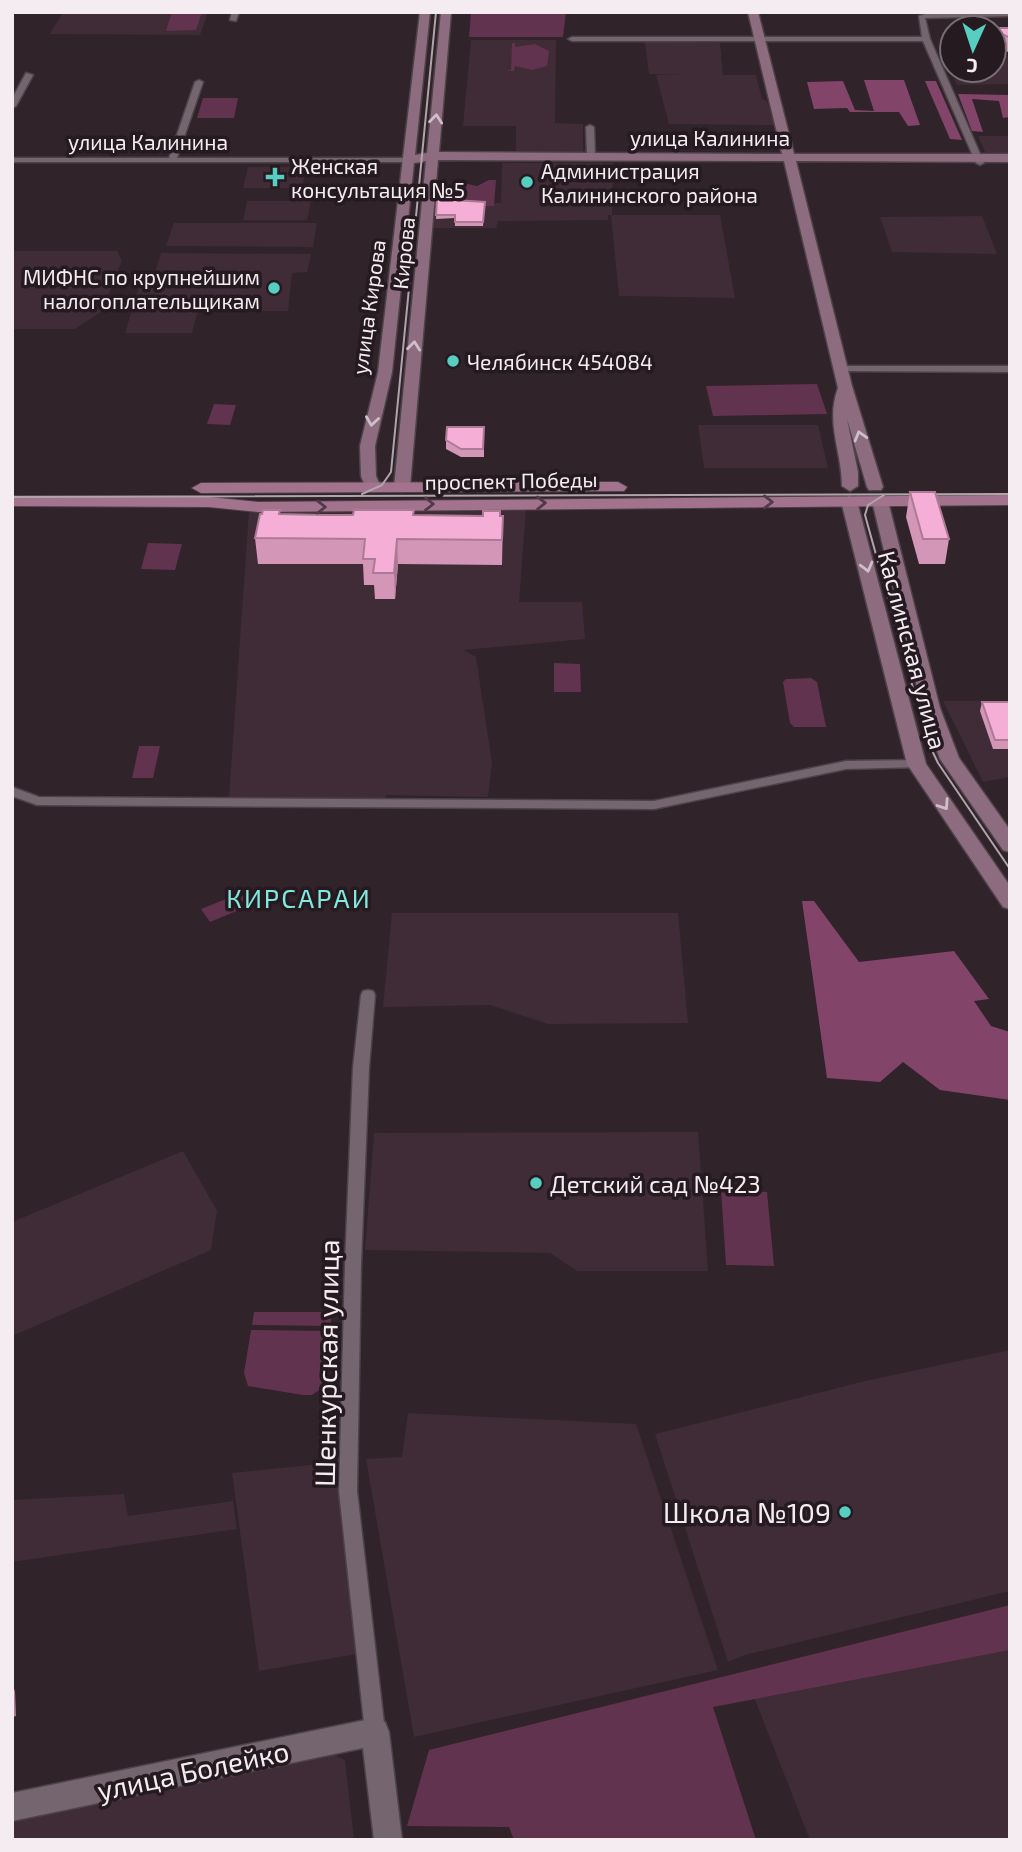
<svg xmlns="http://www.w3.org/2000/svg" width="1022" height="1852" font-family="'Exo 2',sans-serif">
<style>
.built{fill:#3f2c36}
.green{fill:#62334e}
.forest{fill:#824468}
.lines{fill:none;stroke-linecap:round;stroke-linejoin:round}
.minor-casing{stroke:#4d4248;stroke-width:3}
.tertiary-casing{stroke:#4d4248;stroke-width:3}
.secondary-casing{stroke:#4d4248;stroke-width:3}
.primary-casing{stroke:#4d4248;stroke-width:2}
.minor{fill:#75656e;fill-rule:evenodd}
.tertiary{fill:#75656e;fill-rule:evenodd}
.secondary{fill:#8c6c7e;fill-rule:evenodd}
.primary{fill:#a3738e;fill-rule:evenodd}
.tram{stroke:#b0a5ab;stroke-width:2}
.wall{fill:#d396b7}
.shaded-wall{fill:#ac7a95}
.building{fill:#f5aed5;stroke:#ac7a95;stroke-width:2}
.oneway{stroke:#d0bfc9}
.oneway2{stroke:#523947}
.poi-dot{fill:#57cec2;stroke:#261a21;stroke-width:2.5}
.labels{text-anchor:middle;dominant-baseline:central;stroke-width:7;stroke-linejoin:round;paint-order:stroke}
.far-street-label{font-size:21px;fill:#f5ecf1;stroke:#261a21}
.far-poi-label{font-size:21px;fill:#f5ecf1;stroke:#261a21;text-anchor:start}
.street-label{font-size:24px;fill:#f5ecf1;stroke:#261a21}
.poi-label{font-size:24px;fill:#f5ecf1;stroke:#261a21;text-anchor:start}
.neighbourhood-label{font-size:26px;letter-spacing:2px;fill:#80eadf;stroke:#261a21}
.near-street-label{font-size:28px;fill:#f5ecf1;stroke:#261a21}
.near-poi-label{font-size:28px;fill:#f5ecf1;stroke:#261a21;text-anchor:end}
</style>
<rect width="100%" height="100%" fill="#30232a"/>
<!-- built -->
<g class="built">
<path d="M63,12H208L200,35L50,34Z"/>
<path d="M471,40H556L555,123L583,124V152L516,151V126H463Z"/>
<path d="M645,42L720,43L723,75H756L762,99L767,101L774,125L669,124L656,75H687L649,74Z"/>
<path d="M944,55H952V70H994V56H1010V84L957,85Z"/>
<path d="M978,136H1010V153L985,152Z"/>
<path d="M502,163H613L612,215H720L735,298L619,296L611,215H608V220L498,221L496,228H434L435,202L501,203Z"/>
<path d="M248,167H306L302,188H243Z"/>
<path d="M247,201H311L307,220H243Z"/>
<path d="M982,216L997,254L892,252L880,217Z"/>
<path d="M174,223H317L313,247L166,246Z"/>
<path d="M12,251H117L122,261L101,312L75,329H12Z"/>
<path d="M161,253L311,254L307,272L292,273L288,311H198L192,333H125L142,277H205L210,273L155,272Z"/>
<path d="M698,425H818L828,468H704Z"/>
<path d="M526,509L519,602H582L585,639L464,650L476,657L492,763L488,797L386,795L385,801L229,798L249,510Z"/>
<path d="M943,701H1010V777L983,782Z"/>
<path d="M392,913H678L688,1023L548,1024L490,1005L383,1007Z"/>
<path d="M698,1132L708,1271H577L550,1253L365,1250L374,1133Z"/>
<path d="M183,1151L217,1211L211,1250L12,1336V1222Z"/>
<path d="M1010,1350V1591L745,1655L728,1662L655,1434L865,1381Z"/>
<path d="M408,1413L636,1424L718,1670L414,1737L366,1459L402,1457Z"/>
<path d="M338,1462L362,1653L259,1671L232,1473Z"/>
<path d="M124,1494L128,1516L233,1501L237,1529L12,1562V1500Z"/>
<path d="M1010,1637V1840H810L754,1697Z"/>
<path d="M326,1751L345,1760L354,1840H12V1822Z"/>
</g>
<!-- green -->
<g class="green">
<path d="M172,12H202L196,30L166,31Z"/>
<path d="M471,12H566L563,37H469Z"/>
<path d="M512,43H515V47L535,44L549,51L547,66L532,70L515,66L514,71L555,72L506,71L511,70Z"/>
<path d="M203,98H238L234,118H197Z"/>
<path d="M489,180H496L494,206H454L453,181L477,186Z"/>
<path d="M817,384L827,414L713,416L706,386Z"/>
<path d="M214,404L236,405L230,425L207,424Z"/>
<path d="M148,543L182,544L175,570L141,569Z"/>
<path d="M554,663L580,664L581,692H554Z"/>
<path d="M811,678L817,682L826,727H794L790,723L783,682L786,679Z"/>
<path d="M139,746H160L153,778H132Z"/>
<path d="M241,893L251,905L210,922L201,909Z"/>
<path d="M721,1190L767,1192L774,1266L726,1265Z"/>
<path d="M254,1312H331V1326L252,1325Z"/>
<path d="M251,1330L331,1331L328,1375L324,1387L312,1395H303L248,1386L244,1373Z"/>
<path d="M1010,1605V1650L713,1707L756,1840H514L509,1827L407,1826L429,1750Z"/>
</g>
<!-- forest -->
<g class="forest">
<path d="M864,80H904L920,125L908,126L899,112H850L847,108L814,109L807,82L843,81L855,110L874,111Z"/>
<path d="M925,81H936L962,140L950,139Z"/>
<path d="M958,94L1010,95V117L1003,118L999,101L972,99L983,132L972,131Z"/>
<path d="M802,901H814L859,962L954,951L989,999L974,1001L991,1026L1010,1032V1100L940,1090L903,1062L880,1082L827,1078Z"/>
</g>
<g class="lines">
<defs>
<g id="minor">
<path d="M232,12H239L236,21L230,20Z"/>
<path d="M1010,12V16L925,18L930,39L984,163L980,165L976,163L923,41H572L568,39L572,37H922L919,16L929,13Z"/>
<path d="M26,73L33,75L16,106L12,108V99Z"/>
<path d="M199,80L203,82L177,158H410L414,160L410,162H12V158H169L195,82Z"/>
<path d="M590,125L594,127L595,155L591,157L587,155L586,127Z"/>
<path d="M838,366H1010V372L841,371L838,370Z"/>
<path d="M917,760L922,761L923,764L922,767L846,769L654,809L37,805L12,796V787L39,797L654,801L846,761Z"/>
<path d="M368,990L373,991L375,995L369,1068L361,1264L357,1491L385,1732L382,1739L375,1742L368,1739L365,1732L339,1491L345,1264L353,1068L361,995L363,991Z"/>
</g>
<path id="tertiary" d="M375,1718L385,1722L389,1732L402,1840H374L363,1748L12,1821V1793Z"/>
<g id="secondary">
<path d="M420,12H430L415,155L427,153L441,12H451L439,152L782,154L748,12H758L794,154H1010V162L796,161L852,386L883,487L881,490H869L867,487L847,419L858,472V486L850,491L842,486C842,452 825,422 838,388L784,161L438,160L410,487L402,492L394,487L426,161L414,163L392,372L375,446L376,476L381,488L379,491H367L361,476L360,446L378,372Z"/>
<path d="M849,496L857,501L926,764L1010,886V909L1003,907L907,764L841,501Z"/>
<path d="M880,496L888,501L940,708L959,758L1010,830V852L1003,850L940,759L922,708L872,501Z"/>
</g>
<g id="primary">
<path d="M618,482L627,487L624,491L201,493L192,488L201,483Z"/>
<path d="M1010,495V505L258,512L209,507L12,506V496L209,497L258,502Z"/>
</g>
</defs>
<!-- minor casing -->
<use href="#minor" class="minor-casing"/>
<!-- tertiary casing -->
<use href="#tertiary" class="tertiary-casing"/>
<!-- secondary casing -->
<use href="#secondary" class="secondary-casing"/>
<!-- primary casing -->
<use href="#primary" class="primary-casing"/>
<!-- minor -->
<use href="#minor" class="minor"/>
<!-- tertiary -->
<use href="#tertiary" class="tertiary"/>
<!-- secondary -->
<use href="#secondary" class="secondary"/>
<!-- primary -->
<use href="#primary" class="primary"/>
<!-- tram -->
<g class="tram">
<path d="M362,494L382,485L391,472L436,12"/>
<path d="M884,495L868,505L865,515L928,742L938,763L1010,869"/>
<path d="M12,497L1010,494"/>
</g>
</g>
<!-- wall -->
<g class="wall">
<path d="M994,28H1010V53L994,45Z"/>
<path d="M437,199L485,202L483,226H455V218L436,219Z"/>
<path d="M484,427V457H461L446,449V440Z"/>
<path d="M910,492L949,539L945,564H919L906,517Z"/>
<path d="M414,510V515L503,516L502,565L398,564L395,599H375L374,585H364L363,564H258L255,538L280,514L353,515Z"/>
<path d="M982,702H1010V749H993L980,711Z"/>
</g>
<!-- shaded-wall -->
<g class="shaded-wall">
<path d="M397,539L398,564L395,599L394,573Z"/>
<path d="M13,1687L15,1691L16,1716L12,1717Z"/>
</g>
<!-- building -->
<g class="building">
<path d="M990,28H1010V38L994,30V28Z"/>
<path d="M437,199L485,202L483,222H455V215H436Z"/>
<path d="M447,427H484L483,449H461L446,440Z"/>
<path d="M910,492H935L949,539H923Z"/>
<path d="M263,510H280L279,514L322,515H353L354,510H414L413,515L483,516V511H500V516H503L502,540L397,539L394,573H373L375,559H363L365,539L255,538L260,514H262Z"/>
<path d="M982,702H1010V740H995Z"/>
<path d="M12,1687H13L14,1712L12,1713Z"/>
</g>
<!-- one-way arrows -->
<defs><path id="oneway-chevron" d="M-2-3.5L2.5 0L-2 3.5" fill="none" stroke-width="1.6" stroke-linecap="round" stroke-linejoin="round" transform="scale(1.75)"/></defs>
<g class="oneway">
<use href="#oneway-chevron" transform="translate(436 119) rotate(-84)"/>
<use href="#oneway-chevron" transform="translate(414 346) rotate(-84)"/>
<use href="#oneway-chevron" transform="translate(372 421) rotate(98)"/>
<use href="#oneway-chevron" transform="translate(860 436) rotate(-106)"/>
<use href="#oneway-chevron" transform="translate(867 567) rotate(75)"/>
<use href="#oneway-chevron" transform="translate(944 805) rotate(56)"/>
</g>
<g class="oneway2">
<use href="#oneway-chevron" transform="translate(768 502)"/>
<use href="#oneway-chevron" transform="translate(541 503) rotate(-1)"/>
<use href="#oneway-chevron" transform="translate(429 504)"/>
<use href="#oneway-chevron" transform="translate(321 507)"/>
</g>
<!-- markers -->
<g class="poi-dot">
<path d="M271.5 166.5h7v7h7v7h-7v7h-7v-7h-7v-7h7z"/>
<circle cx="527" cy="182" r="7"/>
<circle cx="274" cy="288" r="7"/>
<circle cx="453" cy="361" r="7"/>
<circle cx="536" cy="1183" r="7"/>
<circle cx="845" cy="1512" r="7"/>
</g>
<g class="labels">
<!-- far-street labels -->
<g class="far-street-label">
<text x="710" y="137">улица Калинина</text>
<text x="148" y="141">улица Калинина</text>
<text transform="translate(403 253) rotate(-84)">Кирова</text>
<text transform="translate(368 307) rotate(-82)">улица Кирова</text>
<text transform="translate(511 480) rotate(-1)">проспект Победы</text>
</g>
<!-- far-poi labels -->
<g class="far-poi-label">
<text x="291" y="165">Женская<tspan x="291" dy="24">консультация №5</tspan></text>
<text x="541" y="170">Администрация<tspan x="541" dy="24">Калининского района</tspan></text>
<text x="260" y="276" text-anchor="end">МИФНС по крупнейшим<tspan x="260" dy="24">налогоплательщикам</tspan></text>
<text x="467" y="361">Челябинск 454084</text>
</g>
<!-- street labels -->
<g class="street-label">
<text transform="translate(913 650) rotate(75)">Каслинская улица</text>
</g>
<!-- poi labels -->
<g class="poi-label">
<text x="550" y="1183">Детский сад №423</text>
</g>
<!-- neighbourhood labels -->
<g class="neighbourhood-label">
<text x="299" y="897">КИРСАРАИ</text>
</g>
<!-- near-street labels -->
<g class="near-street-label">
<text transform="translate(326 1363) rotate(-89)">Шенкурская улица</text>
<text transform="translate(193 1770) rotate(-12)">улица Болейко</text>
</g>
<!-- near-poi labels -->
<g class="near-poi-label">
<text x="831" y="1512">Школа №109</text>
</g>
</g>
<!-- border -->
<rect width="1022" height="1852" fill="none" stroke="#f5ecf1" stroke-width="28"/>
<!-- north arrow -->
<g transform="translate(973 49) rotate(183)"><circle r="33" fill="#261a21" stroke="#796e74" stroke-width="2"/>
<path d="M0-5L12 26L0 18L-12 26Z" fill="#57cec2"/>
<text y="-10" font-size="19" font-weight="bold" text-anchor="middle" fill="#f5ecf1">С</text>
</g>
</svg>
